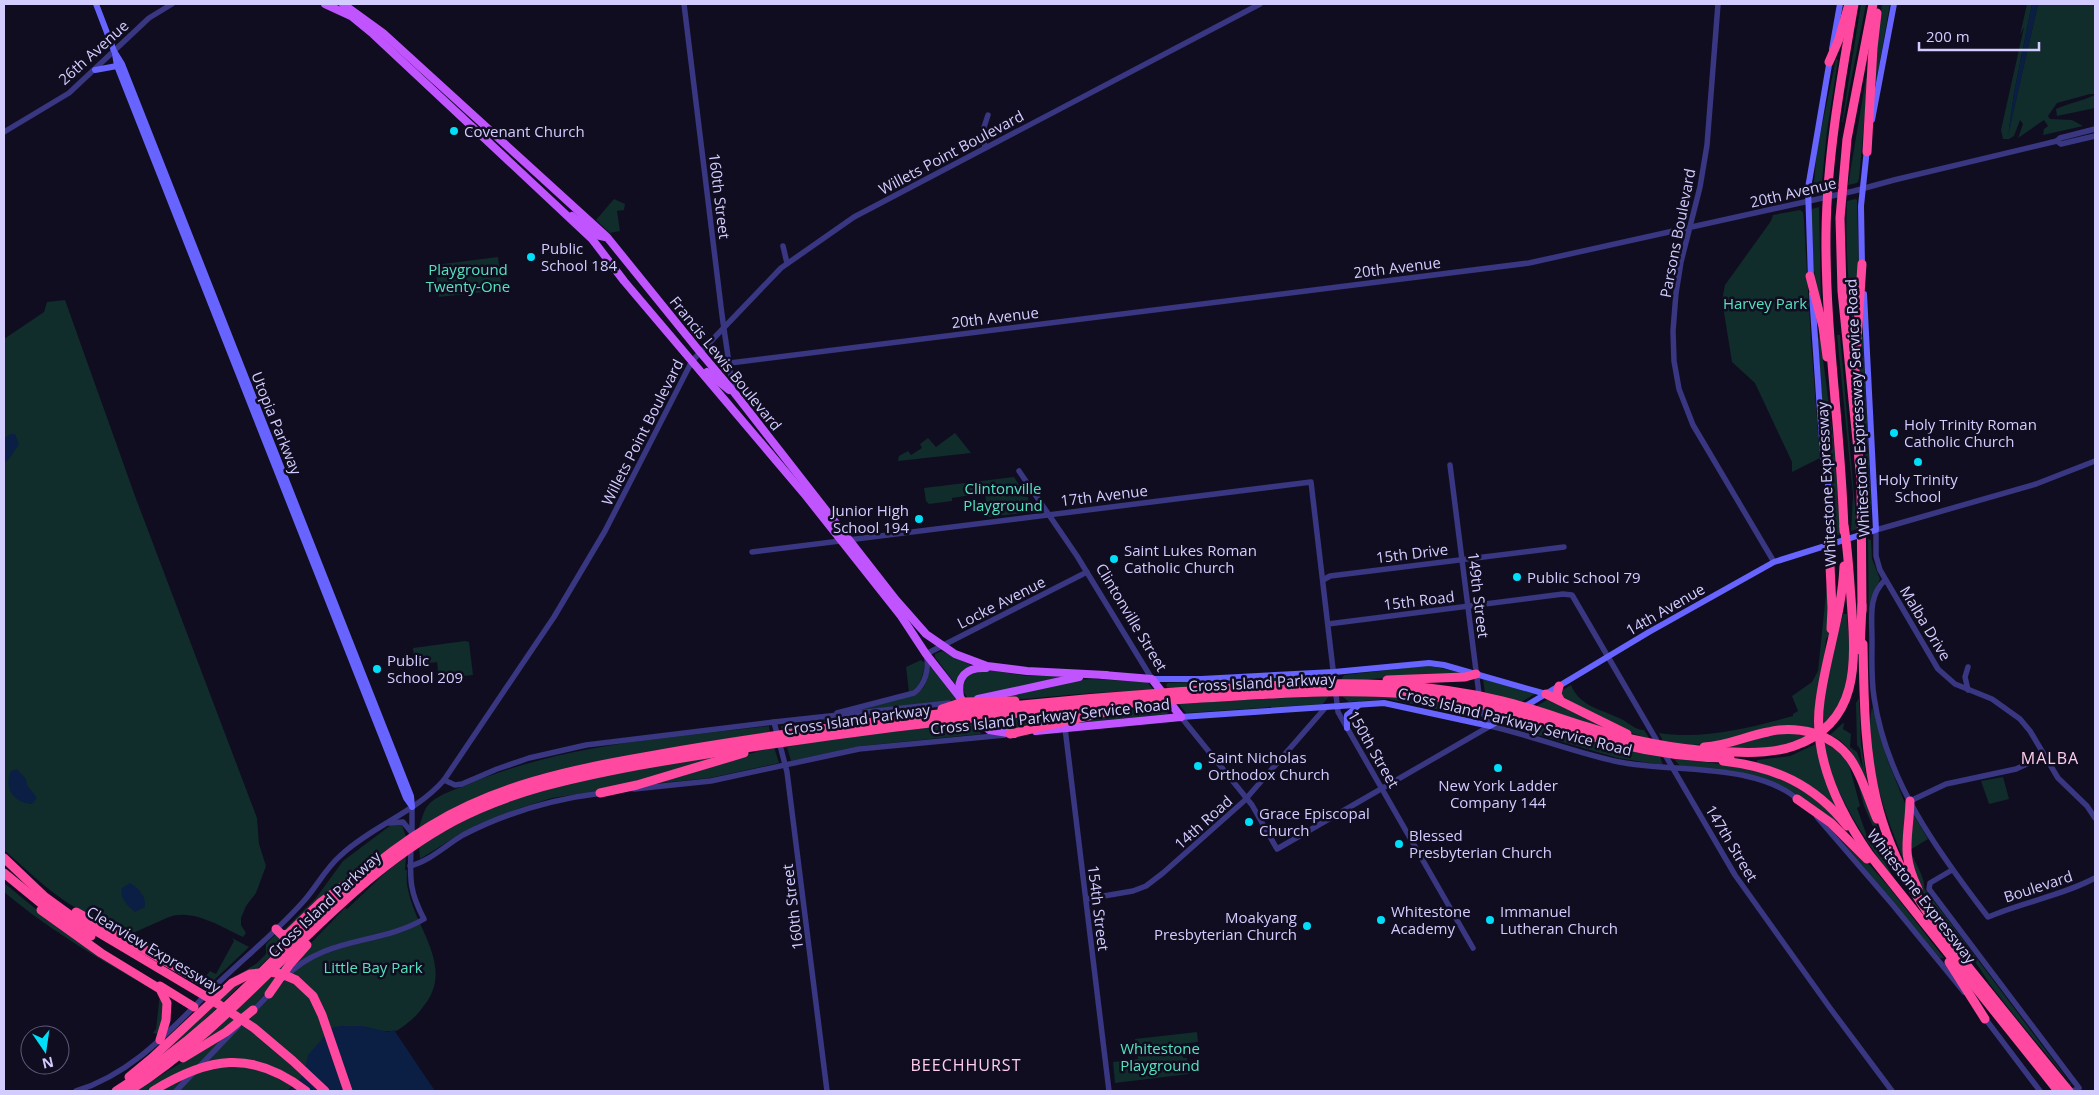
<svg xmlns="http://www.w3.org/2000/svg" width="2099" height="1095" font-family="'Open Sans',sans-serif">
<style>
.green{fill:#102c2b}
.water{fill:#0a1f43}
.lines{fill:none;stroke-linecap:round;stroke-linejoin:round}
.tertiary{stroke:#393682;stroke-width:5.5}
.secondary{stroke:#6864ff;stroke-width:6}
.primary{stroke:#c054ff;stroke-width:8}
.motorway{stroke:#ff489f;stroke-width:9}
.poi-dot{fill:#00def8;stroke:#100d21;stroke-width:2}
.labels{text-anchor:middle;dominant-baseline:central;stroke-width:5;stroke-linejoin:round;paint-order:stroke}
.street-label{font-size:15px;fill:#d3cdff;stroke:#100d21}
.poi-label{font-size:15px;fill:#d3cdff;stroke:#100d21;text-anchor:start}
.park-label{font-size:15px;fill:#56e2bf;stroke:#100d21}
.neighbourhood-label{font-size:16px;letter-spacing:1px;fill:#ffcfed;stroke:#100d21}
</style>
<rect width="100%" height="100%" fill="#100d21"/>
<!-- green -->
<g class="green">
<path d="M1861,4H1866L1843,122H1842Z"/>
<path d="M1882,4H1890L1876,83H1873Z"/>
<path d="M2027,4H2032L2014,93L2009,130L2038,4H2095V94H2090L2057,103L2048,116L2050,119L2072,120L2083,126L2043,135L2044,129L2048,126L2044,120L2018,138L2023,124L2020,120L2014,136L2009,139H2003L2001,130L2024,27L2020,35Z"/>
<path d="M1836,59L1838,60L1827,131L1821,191L1813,193L1817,149Z"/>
<path d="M1866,78L1868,79L1859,179L1857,183L1848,185Z"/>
<path d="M2095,95V108L2057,116L2056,109C2069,103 2082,101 2095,95Z"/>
<path d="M614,199L625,204L624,210L617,211L620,231L610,233L596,220Z"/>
<path d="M1855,199L1857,200L1859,271L1855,318L1852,319C1848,280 1845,241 1847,201Z"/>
<path d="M1819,207L1821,301H1820L1814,271L1811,215L1812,209Z"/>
<path d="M1800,210L1803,212L1804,220L1811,341L1820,458L1792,472V462L1755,383L1732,362L1722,300L1725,285L1771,221L1773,215Z"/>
<path d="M498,257L502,290L439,297L435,265Z"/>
<path d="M65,300L135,496L257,818L259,844L266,866L256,893L246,906L241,918V925L246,933L243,937C222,927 192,908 169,917C157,922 145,928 133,933L91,909L93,916C58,902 32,874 4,850V339L44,312L47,302Z"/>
<path d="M1861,332L1863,338L1871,502V523L1868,525L1864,428L1859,372Z"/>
<path d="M1820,335L1834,445L1841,534L1831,537L1818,339Z"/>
<path d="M1837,335H1840L1857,529L1851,531L1853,495Z"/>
<path d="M955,433L971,453L898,461L899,456L908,451L911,455L922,448L920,444L928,438L936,447Z"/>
<path d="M1014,477L1020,486L1022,496L1028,497L1030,512L988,517L985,493L952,498V501L929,504L926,501L924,488Z"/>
<path d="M1868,539L1871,540L1872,559L1880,579C1869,603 1869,611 1869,637Z"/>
<path d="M1827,584L1830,634L1826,639L1817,731L1809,729L1710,744L1692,745L1663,741L1659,733C1703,740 1750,728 1793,716V714L1798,711L1792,696L1812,682L1818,671Z"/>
<path d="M1843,614H1847L1850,659L1842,704L1823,726C1819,689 1834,650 1843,614Z"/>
<path d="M465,641L469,642L473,675L439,679L437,662L415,665L413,648Z"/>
<path d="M942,651L971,665L956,685L935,657V654Z"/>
<path d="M921,660L925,663C923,674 921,688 909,692L906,667Z"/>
<path d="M931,665L958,700L852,711L916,695L924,687Z"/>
<path d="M1424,666L1436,667L1462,673L1356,680H1341L1344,675Z"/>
<path d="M988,670L1027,676H1057L1058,678L968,699L961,688L968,672Z"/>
<path d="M1324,676L1327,680L1168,689L1166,685L1168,683Z"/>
<path d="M1093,679L1147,682L1154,690L1093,693L1023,699L994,697L1074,680Z"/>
<path d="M1483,679L1535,694L1521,702L1485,693Z"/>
<path d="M1571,685C1580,707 1601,709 1621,719C1630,723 1634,730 1644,730L1650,739L1625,731L1561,698V691Z"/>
<path d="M1341,695C1386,696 1430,699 1475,707V717L1388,699L1349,702Z"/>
<path d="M1329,696L1323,704L1186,713L1178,703Z"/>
<path d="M1550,698L1605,728L1535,707Z"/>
<path d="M1859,698L1861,744L1868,786C1859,766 1851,743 1830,735L1843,723L1844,724L1843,729L1851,734L1850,747L1857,752L1863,769L1860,749L1857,745L1856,703Z"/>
<path d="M1164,705L1168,712L1167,714L1058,725L1102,714Z"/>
<path d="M1872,707L1888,761L1906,806L1903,858C1885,815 1863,754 1872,707Z"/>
<path d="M1101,710C1079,715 1020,733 1001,730C994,729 989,725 985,720Z"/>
<path d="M901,711L819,723L782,731L781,726Z"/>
<path d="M1517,717L1604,745L1660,756L1663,765L1618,758L1507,726L1508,723Z"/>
<path d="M974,722L981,734L861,746L791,761L787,747L817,741Z"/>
<path d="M769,726L770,732L669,749L538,775L499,788L466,803L418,830C422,821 422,811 430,803C441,793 458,789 471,783C565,744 669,738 769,726Z"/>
<path d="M1774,732L1810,735L1772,749L1724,750L1735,743Z"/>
<path d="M1824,739L1847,757L1860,806L1857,808L1869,842L1878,838L1864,806L1854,768L1878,828L1880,839L1876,846L1897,884C1871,849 1848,814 1831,774C1827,764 1826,750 1824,739Z"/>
<path d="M1818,743L1837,804V813L1830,806L1757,763V760L1790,756Z"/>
<path d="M774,747L779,763L710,778L641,785Z"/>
<path d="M731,754L611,789L552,798L520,808L457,836L420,859L419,846C451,827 483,809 518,797C587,774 660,766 731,754Z"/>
<path d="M1674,759C1730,764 1782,769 1826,808C1839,819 1850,835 1860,849L1816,809L1793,792L1763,778L1680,766Z"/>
<path d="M2003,777L2009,799L1989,804L1981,781Z"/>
<path d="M1913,814L1928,839L1910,850C1914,861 1926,879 1924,888L2071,1084L2063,1091H2057L2070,1083C2044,1051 2017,1020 1992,987C1985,977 1971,953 1962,948L1938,918L1918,884L1908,846Z"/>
<path d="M391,825H402L406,837L332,891L286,931L285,929L316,898L343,861Z"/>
<path d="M1829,826L1859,853L1889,887L1944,958H1940Z"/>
<path d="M406,856L405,870H407C407,877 406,883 408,889C415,929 456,967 423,1007C417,1016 407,1024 398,1030C385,1036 354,1020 331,1029L301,1079L287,1091H179L293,972L287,971L304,950L345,908L347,909L386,872Z"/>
<path d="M4,883C34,908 66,933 99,954C120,968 150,978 164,999L161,1026L157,1034L153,1033L156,1029L160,994C105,962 53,933 4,892Z"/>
<path d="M318,910L199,1025L165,1052L226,992L243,980L240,974L257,963L266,954V944L276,934L278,935Z"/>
<path d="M232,938L249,947L212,982L134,939L157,947L156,951L206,976L210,971L216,974L234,941Z"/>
<path d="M292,956C275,981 258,1006 233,1025C224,1032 212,1037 201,1042Z"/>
<path d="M230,1032L173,1091H158L163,1082L148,1091H136Z"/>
<path d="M1197,1032L1198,1042L1181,1044L1183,1058H1187L1189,1074L1115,1083L1113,1062L1138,1059L1135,1039Z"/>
</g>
<!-- water -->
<g class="water">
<path d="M2032,4H2038L2008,136L2014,93Z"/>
<path d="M10,434H15L19,444L9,459L4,463V439Z"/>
<path d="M17,769L26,779L27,785L37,798L32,804C14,803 3,788 11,771Z"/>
<path d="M130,883C139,889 146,896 145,907L135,912C128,906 119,898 122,888Z"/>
<path d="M339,1026H363L388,1032L394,1030L435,1091H287L294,1087L304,1074L308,1055L331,1029Z"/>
</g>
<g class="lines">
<!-- tertiary -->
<g class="tertiary">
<path d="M684,4L722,315L733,391"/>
<path d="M1718,4L1707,145L1700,187L1681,262L1676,293L1673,331L1674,361L1679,389L1693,425L1774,562"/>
<path d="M4,132L69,93L149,18L172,4"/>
<path d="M2057,141L2061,144L2095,136"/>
<path d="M985,148L983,130L988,115"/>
<path d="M783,246L787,263"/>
<path d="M730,363L1529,263L1854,191L1894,180L2057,141L2060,138L2095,129"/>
<path d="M2095,461L2036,484L1876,530V556L1880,570L1938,669L1955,684L1992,699L2020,719L2030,731L2058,778L2087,806L2095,818"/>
<path d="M1450,465L1481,710L1490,726"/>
<path d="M1019,471L1077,556L1152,679"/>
<path d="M752,552L1311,482L1338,712L1473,948"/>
<path d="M1323,580L1330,576L1564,547"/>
<path d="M1885,580C1868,596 1872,618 1872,640C1872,659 1871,678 1874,697C1886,781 1938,852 1988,917C2023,902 2061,896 2095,878"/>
<path d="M1328,624L1563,594L1572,595L1735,875L1830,1008L1892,1091"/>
<path d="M1968,667L1965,677L1968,690"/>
<path d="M837,713L914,693C925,685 930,668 926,654L1087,572"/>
<path d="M1181,717L1252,805L1277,849L1490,726"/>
<path d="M774,722L787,772L827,1091"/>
<path d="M1490,726C1534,736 1575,753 1619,762C1674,773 1756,762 1800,801"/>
<path d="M1065,728L1109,1091"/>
<path d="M444,780L455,785L462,784L497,769L529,758L586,745L774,722L949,703"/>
<path d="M634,789L711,781L859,749L1005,735"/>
<path d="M1910,801L1946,784L2016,769L2044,756"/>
<path d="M1817,817L1892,904L1964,992"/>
<path d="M389,823L403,822L412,833"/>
<path d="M412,838V807"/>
<path d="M410,866C430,861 446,845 463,835C507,812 554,799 602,793"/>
<path d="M1952,870L1930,883L1929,889L2079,1088L2073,1091"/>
<path d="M1086,899L1133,891L1146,886L1163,873L1244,801L1326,707"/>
<path d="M284,978C326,935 378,946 424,919C409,891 410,879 411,847"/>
<path d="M252,1012L271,992"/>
<path d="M1984,1017L2040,1091"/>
<path d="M76,1091C134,1073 172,1028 214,987C243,959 275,933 302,903C316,888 325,869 340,856C372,826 415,813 444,780L554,617L605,531L692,361L781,268L854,217L1260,4"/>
<path d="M176,1091L238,1026"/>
</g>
<!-- secondary -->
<g class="secondary">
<path d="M96,4L114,51L122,64L411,796L412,807"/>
<path d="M1832,49L1840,4"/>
<path d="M115,54L117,66L406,798L411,805"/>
<path d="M95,70L117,66"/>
<path d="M1872,120L1894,4"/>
<path d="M1862,266L1861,206L1867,149"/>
<path d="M1811,279L1808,188L1830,59"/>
<path d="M1812,294L1823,455L1828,484L1829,544"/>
<path d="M1152,679H1201L1334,672L1429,663L1444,665L1546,694"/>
<path d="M1524,707L1649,632L1774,562L1876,530L1864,294"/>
<path d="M1181,717L1384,703L1490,726L1515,712"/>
<path d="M1347,728V715L1359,705"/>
</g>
<!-- primary -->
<g class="primary">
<path d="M325,4L351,16L373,34L592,239L624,281L806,496L901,616L926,654L966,705"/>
<path d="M343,4L383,33L607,237L700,352L733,391L896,600L926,634L955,654L987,666L1027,671L1106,675"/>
<path d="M572,216L596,235L605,237"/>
<path d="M707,372L729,390"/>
<path d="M1103,675L1152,679L1181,717"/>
<path d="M960,697C956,677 966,667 986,668"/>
<path d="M978,699L1079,677"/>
<path d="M973,714L989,730L1014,734"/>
<path d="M1036,731L1181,717"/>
</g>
<!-- motorway -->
<g class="motorway">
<path d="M1829,62L1839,39L1849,4"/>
<path d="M1867,152L1873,48L1877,13"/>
<path d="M1810,276L1823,327L1827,357"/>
<path d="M1855,371L1862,264"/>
<path d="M1844,531C1841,431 1825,332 1826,233C1827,156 1841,79 1854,4"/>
<path d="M1829,544L1832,608L1831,629"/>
<path d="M1844,566C1842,614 1826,655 1820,701C1812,755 1839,811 1869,854L2058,1091"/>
<path d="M1862,611L1861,480L1842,291L1840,218L1847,139L1873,4"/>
<path d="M1863,644C1864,700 1864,755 1879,810C1898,880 1938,930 1983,985C2011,1020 2040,1056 2069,1091"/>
<path d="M1860,650L1862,605"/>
<path d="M1387,680L1465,677L1476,674"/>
<path d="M1559,686L1557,694L1560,700"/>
<path d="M1546,694L1627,734"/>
<path d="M942,709L963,702L1015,701"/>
<path d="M1010,734L1114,710"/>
<path d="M1704,747C1727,746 1746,736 1768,732C1783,728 1799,729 1814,733C1857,747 1861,782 1877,819"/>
<path d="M1723,761C1775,767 1814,784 1847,826"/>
<path d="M600,793L637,785L744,753"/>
<path d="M1797,799L1831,823L1867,859"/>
<path d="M1910,801C1909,839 1900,852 1918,889"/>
<path d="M4,858L45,897L74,918L212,1000L254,1028L293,1061L325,1091"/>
<path d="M4,873L43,905L91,936"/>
<path d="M41,910L101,953L160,989L167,1003L166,1020L160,1040"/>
<path d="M76,912L214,988"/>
<path d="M276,929L282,935L288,934L320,903L346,884"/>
<path d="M1949,962L1985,1019"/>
<path d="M160,986L194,1007"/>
<path d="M269,994L290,964L307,945"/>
<path d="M183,1058L226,1032L253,1010"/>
<path d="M129,1077L152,1058L232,983L250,974L270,972L282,974L296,980L313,996L322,1015L348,1091"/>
<path d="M116,1091C160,1064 200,1032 237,996C299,937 356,870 430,826C496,786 568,770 644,757C691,748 738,741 786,734C915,715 1045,701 1175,692C1246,687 1319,681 1391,685C1428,687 1466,692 1503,701C1536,709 1568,722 1601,731C1643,743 1689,751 1733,752C1753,753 1775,753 1794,746C1863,722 1855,657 1851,598C1849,573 1848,550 1844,526"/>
<path d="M129,1091C249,1015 328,889 454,821C511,791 572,778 635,766C681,758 726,751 772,744C914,723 1058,707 1202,698C1273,694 1346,688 1418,695C1455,698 1492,706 1528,716C1558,726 1588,736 1619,744C1655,753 1693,758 1730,758"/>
<path d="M153,1091C208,1057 252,1049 306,1091"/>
</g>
</g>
<!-- markers -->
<g class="poi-dot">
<circle cx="454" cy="131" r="5"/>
<circle cx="531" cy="257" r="5"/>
<circle cx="1894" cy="433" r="5"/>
<circle cx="1918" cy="462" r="5"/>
<circle cx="919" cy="519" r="5"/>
<circle cx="1114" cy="559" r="5"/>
<circle cx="1517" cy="577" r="5"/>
<circle cx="377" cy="669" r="5"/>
<circle cx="1198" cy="766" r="5"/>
<circle cx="1498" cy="768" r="5"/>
<circle cx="1249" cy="822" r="5"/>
<circle cx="1399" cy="844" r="5"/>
<circle cx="1381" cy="920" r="5"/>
<circle cx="1490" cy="920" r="5"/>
<circle cx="1307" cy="926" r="5"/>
</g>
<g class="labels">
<!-- street labels -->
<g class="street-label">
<text transform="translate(93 52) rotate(-42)">26th Avenue</text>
<text transform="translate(951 152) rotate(-28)">Willets Point Boulevard</text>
<text transform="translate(1793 192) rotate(-13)">20th Avenue</text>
<text transform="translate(720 196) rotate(83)">160th Street</text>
<text transform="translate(1677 233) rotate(-79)">Parsons Boulevard</text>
<text transform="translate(1397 267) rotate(-7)">20th Avenue</text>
<text transform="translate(995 317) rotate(-7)">20th Avenue</text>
<text transform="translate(726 363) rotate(51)">Francis Lewis Boulevard</text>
<text transform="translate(1857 408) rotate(-93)">Whitestone Expressway Service Road</text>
<text transform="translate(277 423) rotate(68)">Utopia Parkway</text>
<text transform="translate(642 432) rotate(-63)">Willets Point Boulevard</text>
<text transform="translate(1826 484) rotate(-93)">Whitestone Expressway</text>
<text transform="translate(1104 495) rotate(-7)">17th Avenue</text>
<text transform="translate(1412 553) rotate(-7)">15th Drive</text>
<text transform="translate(1479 595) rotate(83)">149th Street</text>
<text transform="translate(1419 600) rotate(-7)">15th Road</text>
<text transform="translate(1001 602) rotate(-27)">Locke Avenue</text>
<text transform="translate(1665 609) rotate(-30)">14th Avenue</text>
<text transform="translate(1132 617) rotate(59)">Clintonville Street</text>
<text transform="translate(1926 623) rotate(59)">Malba Drive</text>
<text transform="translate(1262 682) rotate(-3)">Cross Island Parkway</text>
<text transform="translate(1050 716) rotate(-6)">Cross Island Parkway Service Road</text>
<text transform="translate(857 719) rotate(-8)">Cross Island Parkway</text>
<text transform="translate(1515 721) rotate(14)">Cross Island Parkway Service Road</text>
<text transform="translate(1374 749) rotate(60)">150th Street</text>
<text transform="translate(1203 822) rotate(-42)">14th Road</text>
<text transform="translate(1732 843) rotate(59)">147th Street</text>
<text transform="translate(2038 886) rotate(-18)">Boulevard</text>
<text transform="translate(1922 896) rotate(52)">Whitestone Expressway</text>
<text transform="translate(324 904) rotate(-43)">Cross Island Parkway</text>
<text transform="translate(792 907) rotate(-97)">160th Street</text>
<text transform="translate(1099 908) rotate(83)">154th Street</text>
<text transform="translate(154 949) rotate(31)">Clearview Expressway</text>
</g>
<!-- poi labels -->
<g class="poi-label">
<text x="464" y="131">Covenant Church</text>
<text x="541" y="248">Public<tspan x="541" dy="17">School 184</tspan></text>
<text x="1904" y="424">Holy Trinity Roman<tspan x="1904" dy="17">Catholic Church</tspan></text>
<text x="1918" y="479" text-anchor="middle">Holy Trinity<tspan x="1918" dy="17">School</tspan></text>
<text x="909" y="510" text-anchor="end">Junior High<tspan x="909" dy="17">School 194</tspan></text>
<text x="1124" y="550">Saint Lukes Roman<tspan x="1124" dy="17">Catholic Church</tspan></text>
<text x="1527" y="577">Public School 79</text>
<text x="387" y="660">Public<tspan x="387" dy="17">School 209</tspan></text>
<text x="1208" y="757">Saint Nicholas<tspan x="1208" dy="17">Orthodox Church</tspan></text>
<text x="1498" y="785" text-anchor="middle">New York Ladder<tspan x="1498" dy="17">Company 144</tspan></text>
<text x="1259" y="813">Grace Episcopal<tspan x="1259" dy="17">Church</tspan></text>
<text x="1409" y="835">Blessed<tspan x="1409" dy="17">Presbyterian Church</tspan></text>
<text x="1391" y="911">Whitestone<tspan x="1391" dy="17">Academy</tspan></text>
<text x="1500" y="911">Immanuel<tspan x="1500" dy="17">Lutheran Church</tspan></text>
<text x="1297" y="917" text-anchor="end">Moakyang<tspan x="1297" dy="17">Presbyterian Church</tspan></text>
</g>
<!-- park labels -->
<g class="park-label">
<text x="468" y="269">Playground<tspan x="468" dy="17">Twenty-One</tspan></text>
<text x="1765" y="303">Harvey Park</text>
<text x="1003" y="488">Clintonville<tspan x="1003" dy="17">Playground</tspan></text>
<text x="373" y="967">Little Bay Park</text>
<text x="1160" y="1048">Whitestone<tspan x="1160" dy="17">Playground</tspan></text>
</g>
<!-- neighbourhood labels -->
<g class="neighbourhood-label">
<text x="2050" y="758">MALBA</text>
<text x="966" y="1065">BEECHHURST</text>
</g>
</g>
<!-- border -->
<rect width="2099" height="1095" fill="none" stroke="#d3cdff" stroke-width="10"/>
<!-- north arrow -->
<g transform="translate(45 1050) rotate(167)"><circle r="24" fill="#100d21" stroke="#5e5a7a"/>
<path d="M0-4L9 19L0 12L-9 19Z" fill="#00def8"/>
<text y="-8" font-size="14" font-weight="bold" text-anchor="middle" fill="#d3cdff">N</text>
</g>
<!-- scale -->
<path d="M1919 42v8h120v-8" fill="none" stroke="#d3cdff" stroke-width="2.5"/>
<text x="1926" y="42" font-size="15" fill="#d3cdff" stroke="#100d21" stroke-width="4" paint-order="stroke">200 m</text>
</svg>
